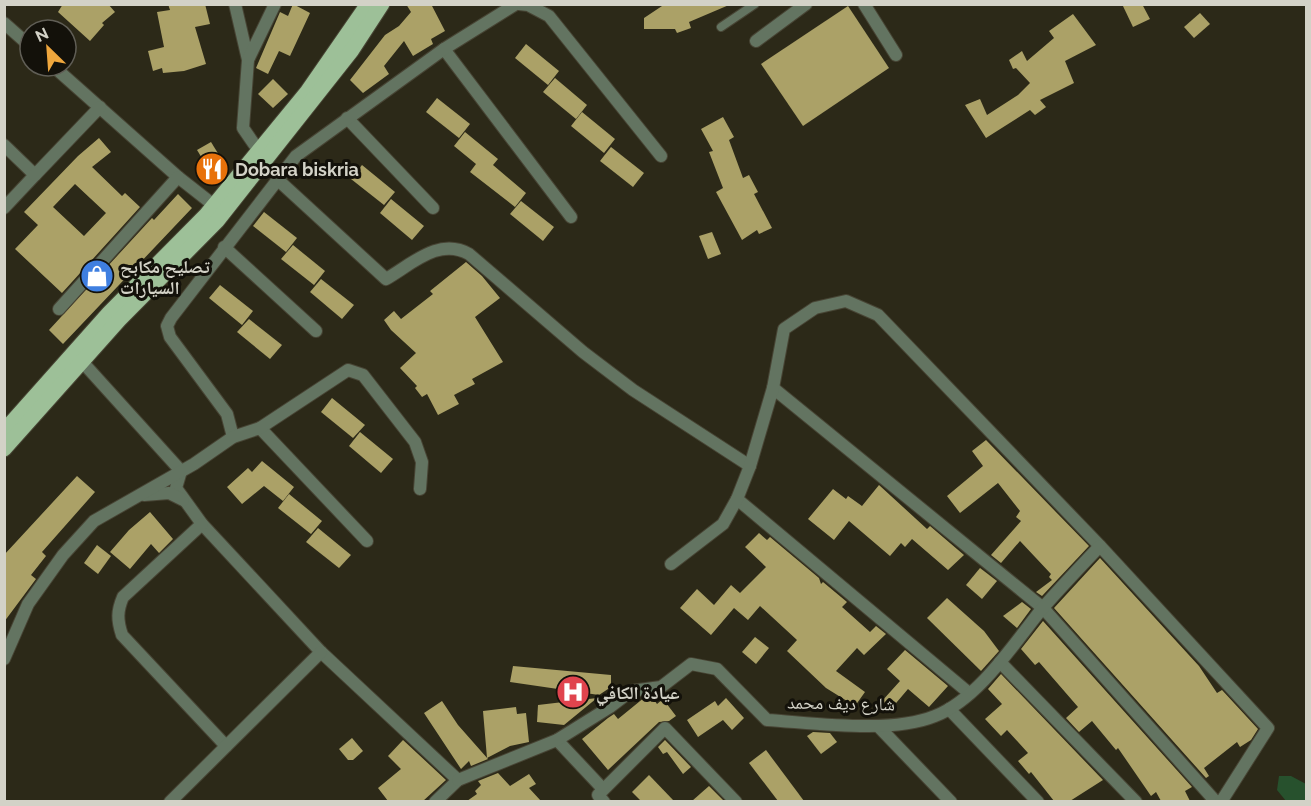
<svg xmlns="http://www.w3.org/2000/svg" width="1311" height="806" font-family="Raleway,'Noto Naskh Arabic',sans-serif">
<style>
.green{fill:#27512d}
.building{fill:#aba167;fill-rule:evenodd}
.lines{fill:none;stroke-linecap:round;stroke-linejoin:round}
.service-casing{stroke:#474434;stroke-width:10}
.minor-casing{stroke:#474434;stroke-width:14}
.primary-casing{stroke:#474434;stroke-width:17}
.service{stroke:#637461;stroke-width:8}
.minor{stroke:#637461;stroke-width:12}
.primary{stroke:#9dc098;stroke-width:15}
.labels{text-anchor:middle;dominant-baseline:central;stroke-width:6;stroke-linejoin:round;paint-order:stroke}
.poi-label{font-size:18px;font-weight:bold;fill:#d3d2c7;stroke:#13110a;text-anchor:start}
.street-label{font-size:18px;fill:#d3d2c7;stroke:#13110a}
</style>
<rect width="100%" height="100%" fill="#2c2918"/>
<!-- green -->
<path class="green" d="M1279,776H1291L1306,784V801H1286L1277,790Z"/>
<!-- building -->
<g class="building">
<path d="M63,4H108L115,12L102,23L104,25L90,41L58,12Z"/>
<path d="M168,4H205L210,24L195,27L206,64L184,71L163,73L162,68L153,71L148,51L164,47L157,12L170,10Z"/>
<path d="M293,4L310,13L290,56L279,51L268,74L256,68L280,12L288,16Z"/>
<path d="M406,4H431L445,31L431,39L433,44L413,56L404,41L384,66L389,74L363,93L350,80L385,35L399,26L411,12Z"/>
<path d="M665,4H729V5L689,22L691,28L677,33L675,29H644V18Z"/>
<path d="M1122,4H1142L1150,19L1133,27Z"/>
<path d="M848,6L889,68L803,126L761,64Z"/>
<path d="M1200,13L1210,24L1194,38L1184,27Z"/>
<path d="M1073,14L1096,45L1065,61L1074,83L1040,100L1046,107L1035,115L1030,110L986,138L965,105L980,99L987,115L1018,95L1030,83L1016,68L1013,69L1009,60L1022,51L1027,61L1054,38L1049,31Z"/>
<path d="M526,44L559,71L548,85L515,58Z"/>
<path d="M555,78L587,105L576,119L543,92Z"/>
<path d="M273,79L288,94L273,108L258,94Z"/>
<path d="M437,98L470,124L459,138L426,112Z"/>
<path d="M582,112L615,139L604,153L571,126Z"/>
<path d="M723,117L734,137L729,140L743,178L749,175L758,192L754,194L772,228L759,234L757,230L742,240L716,192L723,188L709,152L713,151L701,129Z"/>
<path d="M465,132L498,159L493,165L526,193L515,207L470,172L476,164L454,146Z"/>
<path d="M99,138L111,152L92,167L122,196L125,193L140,207L62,293L15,249L38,225L24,212L78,156ZM75,184L106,213L84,236L53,207Z"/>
<path d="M211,142L219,155L205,163L197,150Z"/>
<path d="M611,147L644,173L633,187L600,161Z"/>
<path d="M362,165L395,192L384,205L351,179Z"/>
<path d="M178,194L192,208L63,344L49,330L152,218L154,220Z"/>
<path d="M391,199L424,226L412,240L380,213Z"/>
<path d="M521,201L554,227L543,241L510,214Z"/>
<path d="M264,212L297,238L286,252L253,226Z"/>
<path d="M712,232L721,254L708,259L699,236Z"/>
<path d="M293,245L325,271L314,285L281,259Z"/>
<path d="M466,262L482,276L500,298L475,317L503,362L472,379L475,384L454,395L459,404L438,415L427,394L422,397L415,388L417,386L400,368L416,353L391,330L384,320L394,311L401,319L433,294L430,291Z"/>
<path d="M321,279L354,305L342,319L310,292Z"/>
<path d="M220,285L253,311L242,325L209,298Z"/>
<path d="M249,319L282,345L270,359L237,332Z"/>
<path d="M332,398L365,425L353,438L321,412Z"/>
<path d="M360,432L393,459L381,473L349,446Z"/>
<path d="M986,440L1089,546L1042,596L1036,592L1052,580L1049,577L1051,574L1020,541L1001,563L991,555L1021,521L1016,517L1020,511L998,483L960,513L947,496L983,466L972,451Z"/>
<path d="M262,461L294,487L283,501L264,486L242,504L227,487L248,468L252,472Z"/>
<path d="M77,476L95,492L42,552L46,556L31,575L36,579L4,622V555Z"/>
<path d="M879,485L927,529L930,526L964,555L948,570L912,539L905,547L901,543L890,556L849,521L834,540L808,519L833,489L846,499L848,496L862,506Z"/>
<path d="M289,494L322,521L311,534L278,508Z"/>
<path d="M150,512L173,539L159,553L151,544L130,569L110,552L129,530Z"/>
<path d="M318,528L351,555L339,568L306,542Z"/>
<path d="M759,533L767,540L770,537L819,578L821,584L823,582L847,602L842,607L870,632L876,626L886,634L864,655L857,648L836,671L865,692L855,706L826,688L787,651L797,640L760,606L748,620L734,608L711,635L680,608L697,589L714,605L731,585L740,593L766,567L745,547Z"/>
<path d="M97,545L111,556L98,574L84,563Z"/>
<path d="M1100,558L1199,666L1217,693L1222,690L1258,729L1251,740L1240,747L1237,742L1204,768L1209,776L1206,778L1054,608Z"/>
<path d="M980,568L997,581L982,599L966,585Z"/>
<path d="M947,598L984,631L999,651L981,671L927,618Z"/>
<path d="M1022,602L1031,609L1017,628L1003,616Z"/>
<path d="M1043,621L1192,787L1185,791L1190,801H1161L1156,792L1151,796L1118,748L1116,750L1092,721L1079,732L1066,718L1078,707L1039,662L1035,665L1021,649Z"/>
<path d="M755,637L769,648L756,664L742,652Z"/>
<path d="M905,650L948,686L929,707L908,689L891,709L882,701L900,681L887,669Z"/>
<path d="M513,666L611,675V687L599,695L510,682Z"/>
<path d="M1001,674L1103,780L1070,801H1054L1031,772L1029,774L1018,761L1028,753L1007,730L1001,736L985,719L1002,704L988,689Z"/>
<path d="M645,697H652L657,704L663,699L676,716L669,721L659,722L608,770L582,739L608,718L614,714L618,719Z"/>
<path d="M597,698L564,725L537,722L538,705Z"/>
<path d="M726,698L744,718L732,730L723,720L698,737L687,720L715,701L718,706Z"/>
<path d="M442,701L458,725L488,759L471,766L469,761L461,769L424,713Z"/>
<path d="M516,707L517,714L526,713L529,742L510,746L487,758L483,711Z"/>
<path d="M813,732L830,733L837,742L821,754L807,736Z"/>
<path d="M352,738L363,751L353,760H348L339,749Z"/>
<path d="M403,740L446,780L423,801H388L378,788L401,769L388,756Z"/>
<path d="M665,740L691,767L683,774L667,752L663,754L658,747Z"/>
<path d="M766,750L804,801H778L749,763Z"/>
<path d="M498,773L510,786L529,774L536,784L529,788L541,801H467L477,794L475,791L481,785L478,781Z"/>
<path d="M649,775L674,801H641L632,792Z"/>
<path d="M709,786L724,801H692Z"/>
</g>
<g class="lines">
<defs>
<path id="service" d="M721,27L755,4"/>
<g id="minor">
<path d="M235,4L248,60L243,128L254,144L267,154"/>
<path d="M519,4L528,5L549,16L661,156"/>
<path d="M864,4L896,55"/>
<path d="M4,23L30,46"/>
<path d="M756,41L806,4"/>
<path d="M444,49L571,217"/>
<path d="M248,60L275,4"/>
<path d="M53,66L178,177L220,210"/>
<path d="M347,118L433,208"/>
<path d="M4,145L35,175L4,208"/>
<path d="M35,175L100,107"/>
<path d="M277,179L386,279C412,264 439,237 469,254L583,352L633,390L750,466"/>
<path d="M224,247L316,331"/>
<path d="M59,309L178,177"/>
<path d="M77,356L181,471L176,488L202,524L321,652L458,780L435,802"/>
<path d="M773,388L1043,608L1216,802"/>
<path d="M260,428L367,541"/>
<path d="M233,437L227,414L170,337L167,326L171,318L296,156L444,49L516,4"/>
<path d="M144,495L169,493L183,500"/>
<path d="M737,499L969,693"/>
<path d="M202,524L123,597C117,611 117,620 122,635L226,746"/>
<path d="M671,564L723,524L737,499L750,466L773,388L784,329L815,308L846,301L878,315L1100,546L1268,728L1221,802"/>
<path d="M4,659L28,604L63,555L94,521L194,464L233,437L260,428L348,370L363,375L415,442L422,462L420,489"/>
<path d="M1000,662L1136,802"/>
<path d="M949,709L1038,802"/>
<path d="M878,726L951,802"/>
<path d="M557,740L603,789"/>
<path d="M458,780L557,740L610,707L631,691L661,687L691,664L717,669L767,720C815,723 891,734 935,716C978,699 1013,645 1041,610C1060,588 1080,567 1100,546"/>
<path d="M170,802L321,652"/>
<path d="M604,802L598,795L665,728L736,802"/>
</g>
<g id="primary">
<path d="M4,431L109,313L206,215L307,92L368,4"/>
<path d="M4,449L119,320L217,221L352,50L382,4"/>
</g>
</defs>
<!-- service casing -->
<use href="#service" class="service-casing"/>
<!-- minor casing -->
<use href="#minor" class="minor-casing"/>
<!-- primary casing -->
<use href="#primary" class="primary-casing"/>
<!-- service -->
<use href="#service" class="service"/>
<!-- minor -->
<use href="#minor" class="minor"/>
<!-- primary -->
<use href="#primary" class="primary"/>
</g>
<!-- icons -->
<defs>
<symbol id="restaurant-disc" viewBox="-11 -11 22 22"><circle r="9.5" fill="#e8710a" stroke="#13110a"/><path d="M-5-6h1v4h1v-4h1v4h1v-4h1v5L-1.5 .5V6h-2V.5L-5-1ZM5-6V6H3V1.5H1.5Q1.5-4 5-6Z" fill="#fff"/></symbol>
<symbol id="shop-disc" viewBox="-11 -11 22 22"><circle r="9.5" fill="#3f7fe0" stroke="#13110a"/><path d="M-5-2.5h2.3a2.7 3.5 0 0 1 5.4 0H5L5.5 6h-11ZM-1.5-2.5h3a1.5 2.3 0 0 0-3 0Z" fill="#fff"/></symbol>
<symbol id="hospital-disc" viewBox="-11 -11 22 22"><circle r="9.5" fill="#e0444e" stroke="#13110a"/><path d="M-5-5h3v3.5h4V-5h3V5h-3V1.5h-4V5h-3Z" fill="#fff"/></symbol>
</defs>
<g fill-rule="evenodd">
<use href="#restaurant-disc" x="193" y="150" width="38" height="38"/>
<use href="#shop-disc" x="78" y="257" width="38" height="38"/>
<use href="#hospital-disc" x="554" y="673" width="38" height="38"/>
</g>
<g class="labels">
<!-- poi labels -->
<g class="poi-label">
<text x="235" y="169">Dobara biskria</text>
<text x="120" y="266">تصليح مكابح<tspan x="120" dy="21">السيارات</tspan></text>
<text x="596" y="692">عيادة الكافي</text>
</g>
<!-- street labels -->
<g class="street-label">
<text transform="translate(841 703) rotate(1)">شارع ديف محمد</text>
</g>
</g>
<!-- border -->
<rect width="1311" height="806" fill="none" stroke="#d3d2c7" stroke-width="12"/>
<!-- north arrow -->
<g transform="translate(48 48) rotate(335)"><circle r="28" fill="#13110a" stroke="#605e56" stroke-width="1.5"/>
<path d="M0-4.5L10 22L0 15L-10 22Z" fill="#efa73d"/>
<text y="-9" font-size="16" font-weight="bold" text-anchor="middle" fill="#d3d2c7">N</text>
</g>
</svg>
